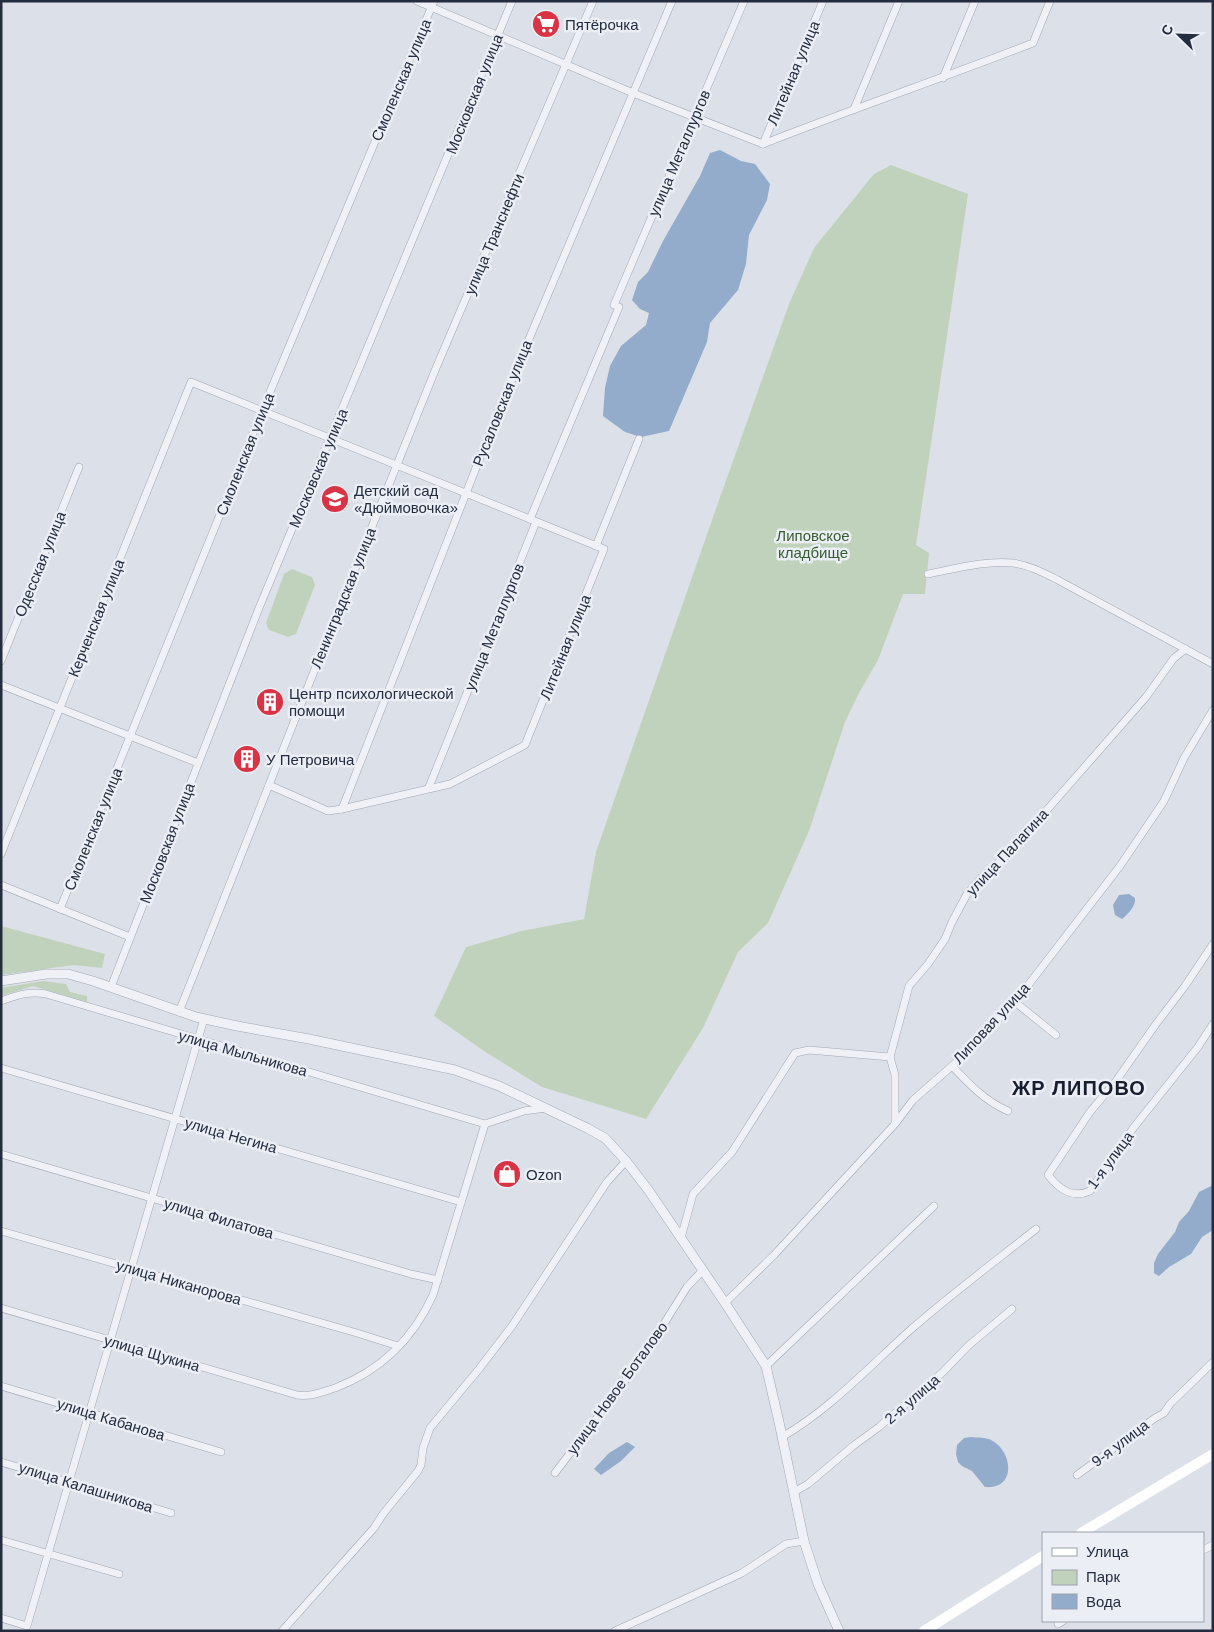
<svg xmlns="http://www.w3.org/2000/svg" width="1214" height="1632" font-family="Arial,sans-serif">
<style>
.green{fill:#c1d2bc}
.water{fill:#93accb}
.lines{fill:none;stroke-linecap:round;stroke-linejoin:round}
.minor-casing{stroke:#a1a7b2;stroke-width:8}
.tertiary-casing{stroke:#a1a7b2;stroke-width:10}
.minor{stroke:#eff1f6;stroke-width:7}
.tertiary{stroke:#eff1f6;stroke-width:9}
.secondary{stroke:#fff;stroke-width:10}
.labels{text-anchor:middle;dominant-baseline:central;stroke-width:5;stroke-linejoin:round;paint-order:stroke}
.poi-label{font-size:15px;fill:#242d3f;stroke:#ebeff5;text-anchor:start}
.street-label{font-size:15px;fill:#242d3f;stroke:#ebeff5}
.park-label{font-size:15px;fill:#375c31;stroke:#ebeff5}
.district-label{font-size:20px;font-weight:bold;letter-spacing:1px;fill:#171e2f;stroke:#ebeff5}
</style>
<rect width="100%" height="100%" fill="#dce0e8"/>
<!-- green -->
<g class="green">
<path d="M891,165L968,194L916,545L929,553L925,594H903L878,660L859,693L845,722L809,831L768,923L738,952L703,1028L646,1119L542,1087L484,1051L434,1016L466,947L522,931L584,919L596,852L718,503L789,304L814,248L874,174Z"/>
<path d="M292,569L312,577L315,585L296,634L288,637L269,630L266,623L284,574Z"/>
<path d="M1,926L105,954L102,968L74,965L1,975Z"/>
<path d="M43,981L66,984L70,992L87,996V1002L33,986L1,996V988Z"/>
</g>
<!-- water -->
<g class="water">
<path d="M720,150L741,161L755,164L770,184L767,200L749,235L746,264L738,290L710,323L707,342L669,431L641,437L625,432L603,416L605,388L610,366L621,346L646,325L649,313L640,309L632,300L638,282L648,272L663,241L700,176L710,153Z"/>
<path d="M1129,894L1135,898C1136,906 1128,914 1122,919L1115,915L1113,905L1119,895Z"/>
<path d="M1213,1185V1230L1202,1237L1191,1254L1169,1267L1159,1276L1154,1273V1263L1158,1254L1175,1232L1179,1222L1189,1211L1199,1192Z"/>
<path d="M971,1437C978,1438 985,1437 991,1440C1013,1451 1017,1490 985,1487L972,1471L962,1466L958,1462L956,1454L957,1445L964,1438Z"/>
<path d="M627,1442L635,1447L621,1461L601,1475L594,1469L609,1453Z"/>
</g>
<g class="lines">
<defs>
<g id="minor">
<path d="M417,1L633,93L763,144C852,109 943,78 1033,43L1050,1"/>
<path d="M943,78L975,1"/>
<path d="M854,109L899,1"/>
<path d="M763,144L823,1"/>
<path d="M614,305L744,1"/>
<path d="M530,519L619,307"/>
<path d="M596,546L639,439"/>
<path d="M928,574C955,569 985,560 1013,563C1028,565 1042,572 1056,579L1213,664"/>
<path d="M1,661L79,467"/>
<path d="M1,685L198,763"/>
<path d="M429,787L536,522"/>
<path d="M342,809L496,417L672,1"/>
<path d="M1,854L191,382L604,549L525,745L450,784L342,809L328,811L269,785"/>
<path d="M1,885L130,937"/>
<path d="M60,909L262,411L434,1"/>
<path d="M1213,944L1185,986L1156,1024L1116,1081L1090,1112L1048,1175C1059,1189 1072,1199 1090,1191L1134,1127L1198,1047L1213,1024"/>
<path d="M111,987L259,608L512,1"/>
<path d="M1,1001C17,995 29,991 46,994L485,1124"/>
<path d="M1015,1002L1056,1035"/>
<path d="M179,1012L336,616L436,368L593,1"/>
<path d="M952,1066C969,1084 985,1101 1008,1111"/>
<path d="M1,1068L461,1202"/>
<path d="M895,1123V1075L890,1057L909,986L928,964L945,939L952,922L967,894L982,877L1010,852L1146,697L1174,658L1186,649"/>
<path d="M485,1124L524,1111L546,1108"/>
<path d="M1,1154L411,1274L438,1280"/>
<path d="M1,1231L357,1333L398,1346"/>
<path d="M681,1238L693,1194L732,1152L795,1053L809,1050L890,1057"/>
<path d="M725,1303L774,1255L895,1124L913,1100L952,1066L1015,1002L1120,866L1164,801L1184,758L1213,710"/>
<path d="M1,1308L297,1395C311,1397 322,1392 335,1388C380,1371 413,1339 433,1295L485,1124"/>
<path d="M766,1366L934,1206"/>
<path d="M1,1386L221,1452"/>
<path d="M782,1437C829,1410 868,1368 908,1332C949,1296 993,1263 1036,1229"/>
<path d="M1,1462L171,1513"/>
<path d="M555,1473L643,1357L687,1287L703,1270"/>
<path d="M1077,1475L1155,1418L1164,1413L1170,1404L1213,1362"/>
<path d="M794,1492L808,1484L853,1446L879,1427L943,1372L968,1346L1012,1309"/>
<path d="M1,1540L119,1574"/>
<path d="M1203,1550L1213,1545"/>
<path d="M1,1618L27,1626L204,1019"/>
<path d="M1058,1624L1063,1621"/>
<path d="M282,1631L374,1528L383,1514L418,1471L421,1465L423,1448L430,1428L479,1369L512,1326L607,1182L626,1161"/>
<path d="M615,1631L742,1573L786,1544L804,1541"/>
</g>
<path id="tertiary" d="M1,981L46,974H68L93,981L196,1017L237,1026L309,1039L455,1070L499,1086L587,1128L605,1138L626,1161L649,1191L725,1303L766,1366L779,1422L804,1541L818,1584L839,1631"/>
</defs>
<!-- minor casing -->
<use href="#minor" class="minor-casing"/>
<!-- tertiary casing -->
<use href="#tertiary" class="tertiary-casing"/>
<!-- minor -->
<use href="#minor" class="minor"/>
<!-- tertiary -->
<use href="#tertiary" class="tertiary"/>
<!-- secondary -->
<g class="secondary">
<path d="M1081,1533L1213,1454"/>
<path d="M924,1631L1043,1556"/>
</g>
</g>
<!-- icons -->
<defs>
<symbol id="supermarket-disc" viewBox="-11 -11 22 22"><circle r="9.5" fill="#d93446" stroke="#ebeff5"/><path d="M-6-5.5h2.5l.6 2H6L4.5 2H-2.5L-4.4-4H-6ZM-1.5 3.2a1.3 1.3 0 1 0 .1 0ZM3 3.2a1.3 1.3 0 1 0 .1 0Z" fill="#fff"/></symbol>
<symbol id="school-disc" viewBox="-11 -11 22 22"><circle r="9.5" fill="#d93446" stroke="#ebeff5"/><path d="M0-5L7-2L0 1L-7-2ZM-4 1L0 2.5L4 1V4Q0 6-4 4Z" fill="#fff"/></symbol>
<symbol id="building-disc" viewBox="-11 -11 22 22"><circle r="9.5" fill="#d93446" stroke="#ebeff5"/><path d="M-4-6H4V6H1V3H-1V6H-4ZM-2.5-4.3h1.7v1.8h-1.7ZM.8-4.3h1.7v1.8H.8ZM-2.5-1h1.7V.8h-1.7ZM.8-1h1.7V.8H.8Z" fill="#fff"/></symbol>
<symbol id="shop-disc" viewBox="-11 -11 22 22"><circle r="9.5" fill="#d93446" stroke="#ebeff5"/><path d="M-5-2.5h2.3a2.7 3.5 0 0 1 5.4 0H5L5.5 6h-11ZM-1.5-2.5h3a1.5 2.3 0 0 0-3 0Z" fill="#fff"/></symbol>
</defs>
<g fill-rule="evenodd">
<use href="#supermarket-disc" x="530" y="8" width="32" height="32"/>
<use href="#school-disc" x="319" y="483" width="32" height="32"/>
<use href="#building-disc" x="254" y="686" width="32" height="32"/>
<use href="#building-disc" x="231" y="743" width="32" height="32"/>
<use href="#shop-disc" x="491" y="1158" width="32" height="32"/>
</g>
<g class="labels">
<!-- poi labels -->
<g class="poi-label">
<text x="565" y="24">Пятёрочка</text>
<text x="354" y="490">Детский сад<tspan x="354" dy="17">«Дюймовочка»</tspan></text>
<text x="289" y="693">Центр психологической<tspan x="289" dy="17">помощи</tspan></text>
<text x="266" y="759">У Петровича</text>
<text x="526" y="1174">Ozon</text>
</g>
<!-- street labels -->
<g class="street-label">
<text transform="translate(793 73) rotate(-67)">Литейная улица</text>
<text transform="translate(401 80) rotate(-67)">Смоленская улица</text>
<text transform="translate(474 94) rotate(-68)">Московская улица</text>
<text transform="translate(679 153) rotate(-67)">улица Металлургов</text>
<text transform="translate(494 234) rotate(-67)">улица Транснефти</text>
<text transform="translate(502 403) rotate(-68)">Русаловская улица</text>
<text transform="translate(245 454) rotate(-68)">Смоленская улица</text>
<text transform="translate(318 468) rotate(-67)">Московская улица</text>
<text transform="translate(40 564) rotate(-68)">Одесская улица</text>
<text transform="translate(343 598) rotate(-68)">Ленинградская улица</text>
<text transform="translate(96 618) rotate(-68)">Керченская улица</text>
<text transform="translate(494 627) rotate(-68)">улица Металлургов</text>
<text transform="translate(565 647) rotate(-68)">Литейная улица</text>
<text transform="translate(93 829) rotate(-68)">Смоленская улица</text>
<text transform="translate(167 843) rotate(-69)">Московская улица</text>
<text transform="translate(1007 852) rotate(-47)">улица Палагина</text>
<text transform="translate(991 1023) rotate(-47)">Липовая улица</text>
<text transform="translate(243 1053) rotate(16)">улица Мыльникова</text>
<text transform="translate(231 1135) rotate(16)">улица Негина</text>
<text transform="translate(1110 1160) rotate(-54)">1-я улица</text>
<text transform="translate(219 1218) rotate(16)">улица Филатова</text>
<text transform="translate(179 1282) rotate(16)">улица Никанорова</text>
<text transform="translate(152 1353) rotate(16)">улица Щукина</text>
<text transform="translate(617 1388) rotate(-54)">улица Новое Боталово</text>
<text transform="translate(912 1399) rotate(-41)">2-я улица</text>
<text transform="translate(111 1419) rotate(17)">улица Кабанова</text>
<text transform="translate(1120 1443) rotate(-37)">9-я улица</text>
<text transform="translate(86 1487) rotate(17)">улица Калашникова</text>
</g>
<!-- park labels -->
<g class="park-label">
<text x="813" y="535">Липовское<tspan x="813" dy="17">кладбище</tspan></text>
</g>
<!-- district labels -->
<g class="district-label">
<text x="1079" y="1088">ЖР ЛИПОВО</text>
</g>
</g>
<!-- border -->
<rect width="1214" height="1632" fill="none" stroke="#242d3f" stroke-width="5"/>
<!-- legend -->
<rect x="1042" y="1532" width="162" height="90" fill="#ebeff5" stroke="#9ba1ac"/>
<rect x="1052" y="1548" width="25" height="8" fill="#ffffff" stroke="#9ba1ac"/>
<text x="1086" y="1557" font-size="15" fill="#242d3f">Улица</text>
<rect x="1052" y="1570" width="25" height="15" fill="#c1d2bc" stroke="#9ba1ac"/>
<text x="1086" y="1582" font-size="15" fill="#242d3f">Парк</text>
<rect x="1052" y="1594" width="25" height="15" fill="#93accb" stroke="#9ba1ac"/>
<text x="1086" y="1607" font-size="15" fill="#242d3f">Вода</text>
<!-- north arrow -->
<g transform="translate(1179 35) rotate(293)" stroke="#ebeff5" stroke-width="4" paint-order="stroke">
<path d="M0-4L9 19L0 12L-9 19Z" fill="#242d3f"/>
<text y="-8" font-size="14" font-weight="bold" text-anchor="middle" fill="#242d3f">С</text>
</g>
</svg>
